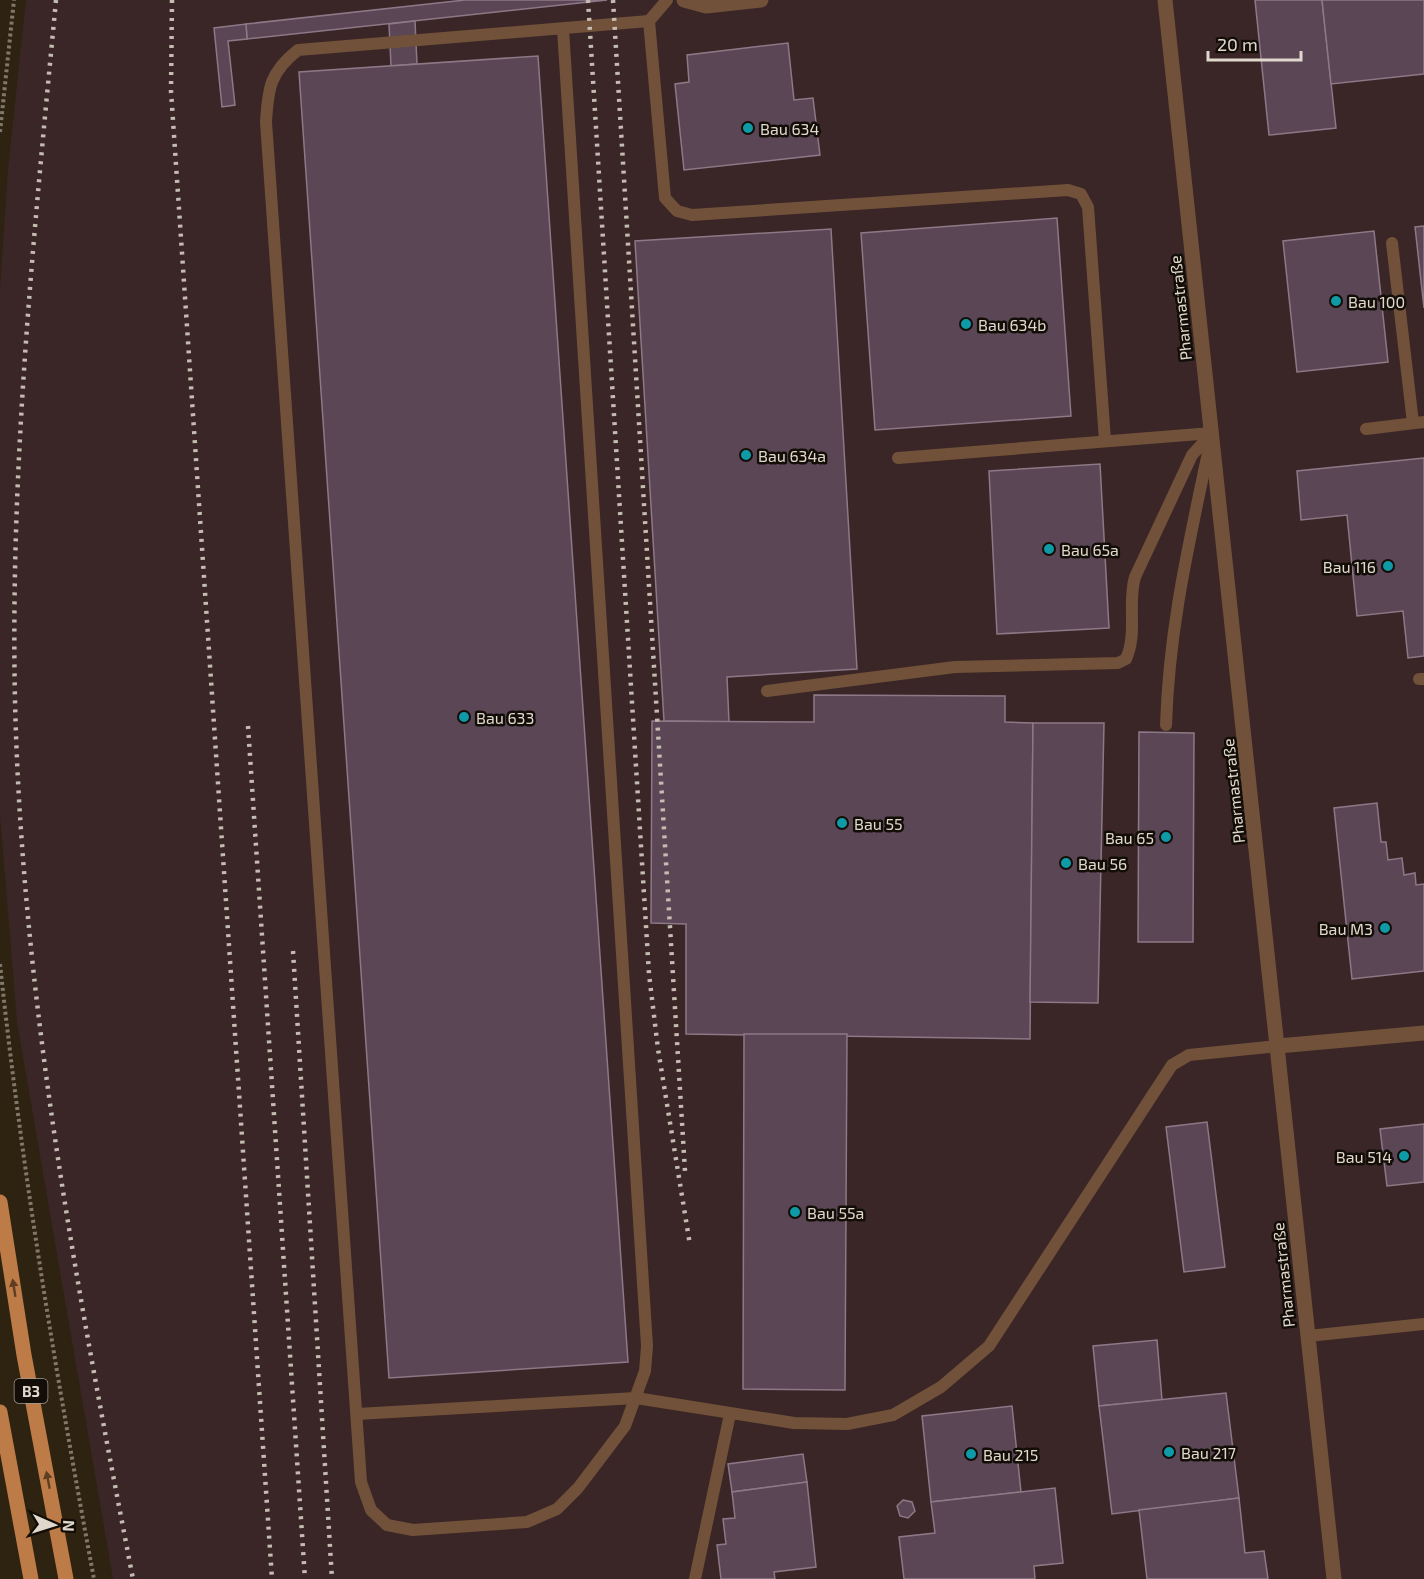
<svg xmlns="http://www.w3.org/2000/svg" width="1424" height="1579" font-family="'Exo 2',sans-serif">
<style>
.industrial{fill:#3a2626}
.building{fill:#5a4655;stroke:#8d7887;stroke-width:1.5}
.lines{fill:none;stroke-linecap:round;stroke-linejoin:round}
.path{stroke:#82786a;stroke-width:4;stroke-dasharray:3 3;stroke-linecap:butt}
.service{stroke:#715139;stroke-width:12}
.minor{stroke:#715139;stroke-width:15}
.primary{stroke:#bd7b47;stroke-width:15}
.rail{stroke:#c4bcb0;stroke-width:4.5;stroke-dasharray:3 6;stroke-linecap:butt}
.oneway{fill:#5f3e23}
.culture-dot{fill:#0f9aa8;stroke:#120d06;stroke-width:2}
.labels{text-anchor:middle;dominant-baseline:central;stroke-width:5;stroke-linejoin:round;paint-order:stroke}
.shield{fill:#120d06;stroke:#a29b91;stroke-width:1.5}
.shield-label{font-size:15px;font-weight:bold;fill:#e0d8cd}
.poi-label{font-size:16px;fill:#e0d8cd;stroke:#120d06;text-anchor:start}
.street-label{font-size:16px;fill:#e0d8cd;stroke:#120d06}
</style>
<rect width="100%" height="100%" fill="#2e2210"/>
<!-- industrial -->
<path class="industrial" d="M26,0H1424V1579H113L17,1022L0,815V289L8,169Z"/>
<!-- building -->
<g class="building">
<path d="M465,0H607L247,39L246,24Z"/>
<path d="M1255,0H1322L1336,128L1269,135Z"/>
<path d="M1322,0H1424V74L1331,84Z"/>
<path d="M415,21L417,64L391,66L389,24Z"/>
<path d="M246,24L247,39L228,41L235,105L222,107L214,28Z"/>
<path d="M788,43L794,100L813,98L820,155L684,170L675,84L689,82L687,55Z"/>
<path d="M538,56L628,1362L389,1378L299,72Z"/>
<path d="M1057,218L1071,416L875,430L861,233Z"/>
<path d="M1424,226V308L1415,227Z"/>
<path d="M831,229L857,669L727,677L729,722L664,721L635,241Z"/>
<path d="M1374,231L1388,362L1297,372L1283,241Z"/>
<path d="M1424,458V656L1408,658L1403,611L1357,616L1347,515L1301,520L1297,471Z"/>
<path d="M1100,464L1109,628L997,634L989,471Z"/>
<path d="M814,695L1005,696V722L1033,723L1030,1039L686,1034V924L651,923L652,721L814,722Z"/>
<path d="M1033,723H1104L1098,1003L1030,1002Z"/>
<path d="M1139,732L1194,733L1193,942H1138Z"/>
<path d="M1377,803L1381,842H1386L1388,860L1402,858L1404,875L1415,873L1416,885L1424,884V971L1352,979L1334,808Z"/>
<path d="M744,1034H847L845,1390L743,1389Z"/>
<path d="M1207,1122L1225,1267L1184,1272L1166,1127Z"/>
<path d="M1424,1124V1182L1387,1186L1380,1129Z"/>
<path d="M1157,1340L1162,1400L1099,1406L1093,1346Z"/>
<path d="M1226,1393L1239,1498L1112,1514L1099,1406Z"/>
<path d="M1012,1406L1021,1492L931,1502L922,1416Z"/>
<path d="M803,1454L807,1482L732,1492L728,1464Z"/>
<path d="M807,1482L816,1567L774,1572L775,1579H721L717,1545L726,1544L723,1519L735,1518L732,1492Z"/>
<path d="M1055,1488L1063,1563L1034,1566L1035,1579H904L899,1537L935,1533L931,1502Z"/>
<path d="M1239,1498L1245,1553L1264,1551L1268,1579H1147L1139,1510Z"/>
<path d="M903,1500L912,1502L915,1511L908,1518L900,1516L897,1506Z"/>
</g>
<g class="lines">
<!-- path -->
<g class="path">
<path d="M0,132L14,0"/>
<path d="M0,964C22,1171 56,1375 94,1579"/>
</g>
<!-- service -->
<g class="service">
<path d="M649,21L665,198L677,211L692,215L1068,190L1081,194L1088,207L1105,440"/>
<path d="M563,29L647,1346L645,1371L625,1426L578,1488L557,1509L527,1522L413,1530L387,1525L371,1510L361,1482L266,122C268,88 270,72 298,50L649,21L667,0"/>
<path d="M1392,243L1413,423"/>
<path d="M1366,429L1424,422"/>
<path d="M898,458L1212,433"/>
<path d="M1419,679H1424"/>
<path d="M767,691L955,667L1118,663L1126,659C1138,632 1127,604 1135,577L1192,455L1212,433"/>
<path d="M1166,725C1169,626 1190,539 1210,443"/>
<path d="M1308,1336L1424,1324"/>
<path d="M357,1414L636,1398L794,1423L847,1424L893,1415L941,1387L989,1346L1172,1065L1189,1055L1278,1046"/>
<path d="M695,1579L730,1414"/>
</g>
<!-- minor -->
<g class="minor">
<path d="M684,0L706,6L761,0"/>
<path d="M1165,0L1334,1579"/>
<path d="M1278,1046L1424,1033"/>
</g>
<!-- primary -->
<g class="primary">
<path d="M0,1202L24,1355L66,1579"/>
<path d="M0,1412L31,1579"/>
</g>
<!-- rail -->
<g class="rail">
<path d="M56,0C34,233 10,467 15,701C22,998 77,1289 133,1579"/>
<path d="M172,0L171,91L272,1579"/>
<path d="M588,0L649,974L658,1049L690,1245"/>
<path d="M613,0L685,1171"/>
<path d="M248,726L305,1579"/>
<path d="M293,951L332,1579"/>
</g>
</g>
<!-- one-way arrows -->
<defs><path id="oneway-solid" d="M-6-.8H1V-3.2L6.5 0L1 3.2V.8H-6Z" transform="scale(1.5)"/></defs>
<g class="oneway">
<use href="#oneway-solid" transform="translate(14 1288) rotate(-99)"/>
<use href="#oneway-solid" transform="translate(48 1480) rotate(-101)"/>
</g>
<!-- markers -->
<g class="culture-dot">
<circle cx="748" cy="128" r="6"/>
<circle cx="1336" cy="301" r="6"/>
<circle cx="966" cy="324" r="6"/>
<circle cx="746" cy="455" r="6"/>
<circle cx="1049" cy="549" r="6"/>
<circle cx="1388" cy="566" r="6"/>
<circle cx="464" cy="717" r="6"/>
<circle cx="842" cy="823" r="6"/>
<circle cx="1166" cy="837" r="6"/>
<circle cx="1066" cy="863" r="6"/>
<circle cx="1385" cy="928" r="6"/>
<circle cx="1404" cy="1156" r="6"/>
<circle cx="795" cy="1212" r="6"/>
<circle cx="1169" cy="1452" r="6"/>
<circle cx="971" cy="1454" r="6"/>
</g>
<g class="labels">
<!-- shield labels -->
<rect class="shield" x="14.5" y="1379" width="33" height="24" rx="4.5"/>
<g class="shield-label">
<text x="31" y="1391">B3</text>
</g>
<!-- poi labels -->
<g class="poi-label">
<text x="760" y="128">Bau 634</text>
<text x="1348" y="301">Bau 100</text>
<text x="978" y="324">Bau 634b</text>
<text x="758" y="455">Bau 634a</text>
<text x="1061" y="549">Bau 65a</text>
<text x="1376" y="566" text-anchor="end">Bau 116</text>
<text x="476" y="717">Bau 633</text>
<text x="854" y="823">Bau 55</text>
<text x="1154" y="837" text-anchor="end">Bau 65</text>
<text x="1078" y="863">Bau 56</text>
<text x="1373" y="928" text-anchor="end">Bau M3</text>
<text x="1392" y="1156" text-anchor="end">Bau 514</text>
<text x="807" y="1212">Bau 55a</text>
<text x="1181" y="1452">Bau 217</text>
<text x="983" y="1454">Bau 215</text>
</g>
<!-- street labels -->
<g class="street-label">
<text transform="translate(1180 308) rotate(-96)">Pharmastraße</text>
<text transform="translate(1233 791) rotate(-96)">Pharmastraße</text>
<text transform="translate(1283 1275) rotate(-96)">Pharmastraße</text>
</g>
</g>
<!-- north arrow -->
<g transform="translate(54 1525) rotate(93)" stroke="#120d06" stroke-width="4.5" paint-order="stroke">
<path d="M0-4.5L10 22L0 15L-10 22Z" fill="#e0d8cd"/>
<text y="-9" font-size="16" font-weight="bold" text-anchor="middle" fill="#e0d8cd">N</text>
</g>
<!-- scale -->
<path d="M1208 51v9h93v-9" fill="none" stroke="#e0d8cd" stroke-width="3"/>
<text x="1217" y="51" font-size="18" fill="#e0d8cd" stroke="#120d06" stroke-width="4.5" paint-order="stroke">20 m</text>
</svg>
